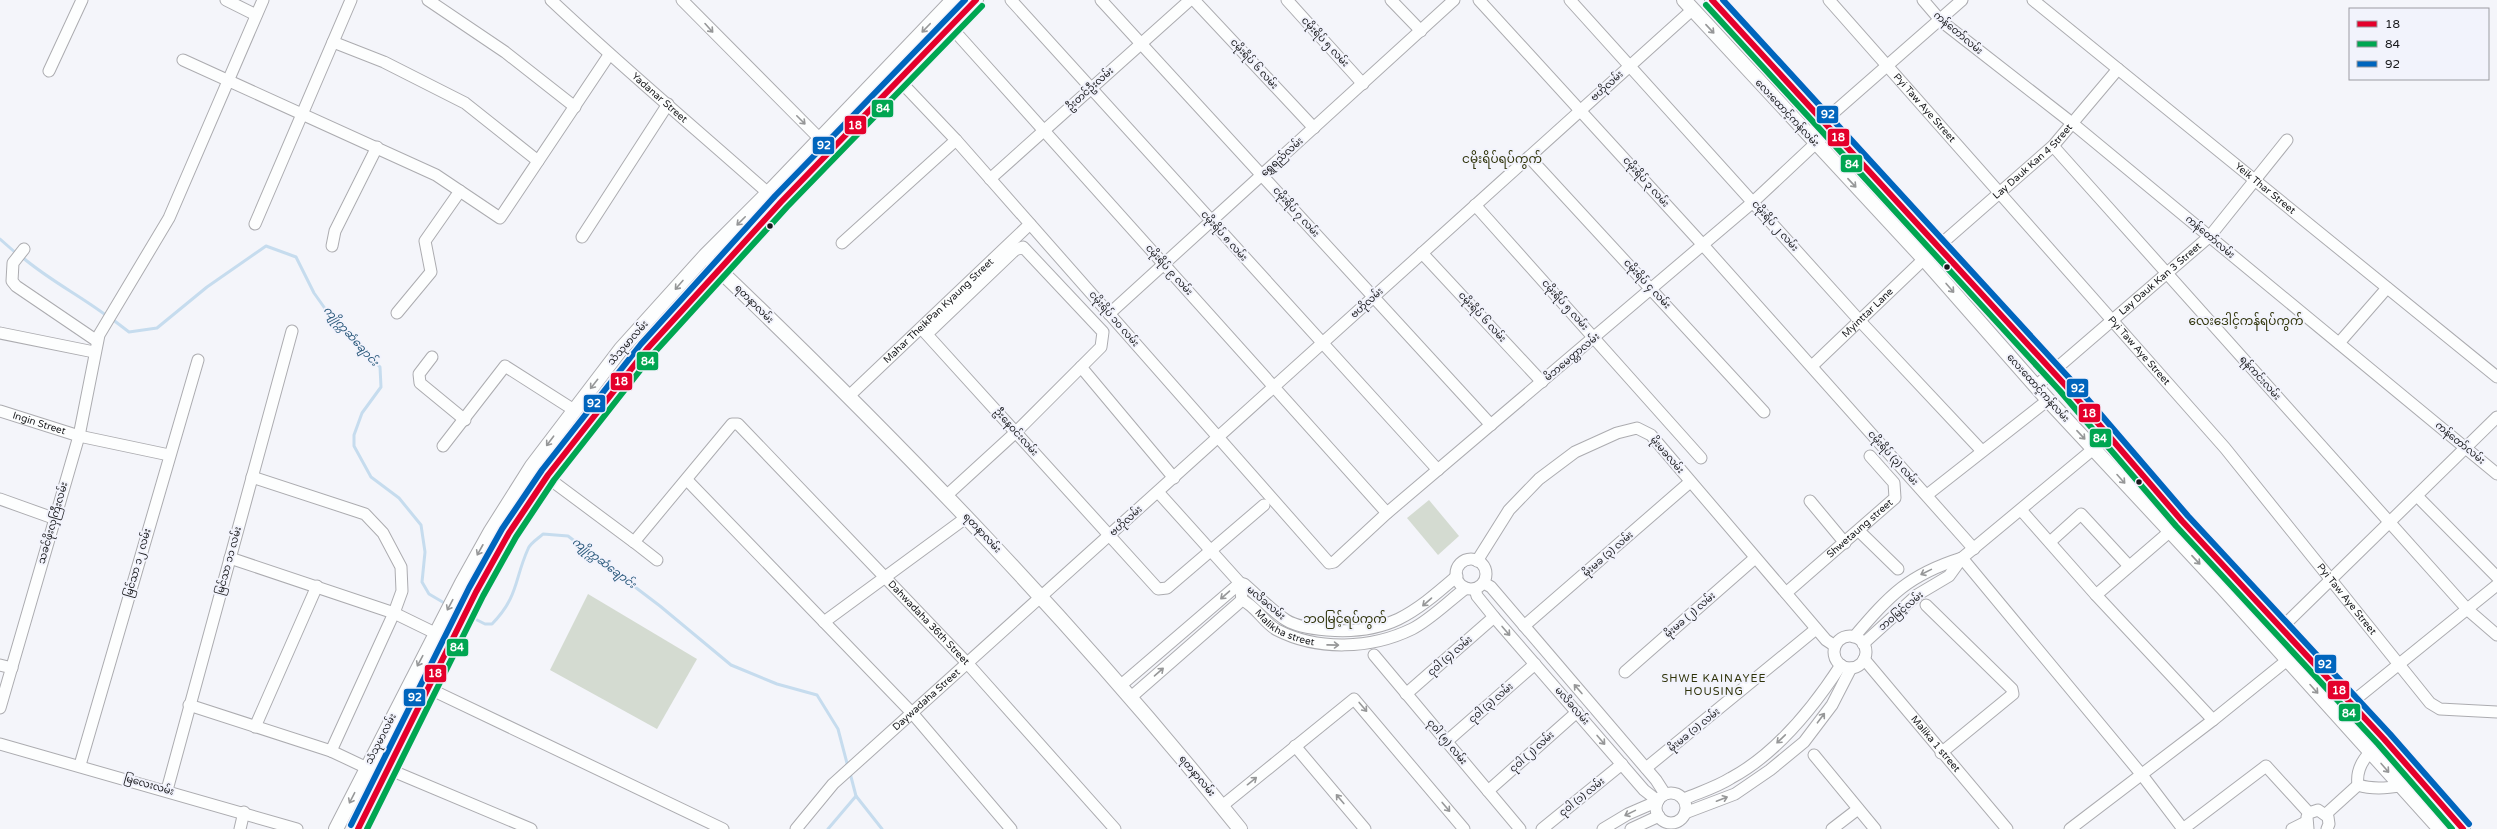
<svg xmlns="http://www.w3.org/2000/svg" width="2497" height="829" font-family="'Varela Round','Noto Sans Myanmar',sans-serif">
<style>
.park{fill:#d4dbd1}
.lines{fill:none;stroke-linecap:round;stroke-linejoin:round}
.stream{stroke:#c6dcee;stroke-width:3}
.minor-casing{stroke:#acacb0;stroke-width:13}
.major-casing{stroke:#acacb0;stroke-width:16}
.minor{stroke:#fdfefe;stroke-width:11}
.major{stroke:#fdfefe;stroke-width:14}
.bus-1-casing{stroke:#f2f3fc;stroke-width:9}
.bus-2-casing{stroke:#f2f3fc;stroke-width:9}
.bus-3-casing{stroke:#f2f3fc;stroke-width:9}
.bus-1{stroke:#e4002b;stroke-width:6}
.bus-2{stroke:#00a651;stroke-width:6}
.bus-3{stroke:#0065bd;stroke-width:6}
.oneway{stroke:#969798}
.bus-dot{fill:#18191c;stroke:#f2f3fc;stroke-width:1.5}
.labels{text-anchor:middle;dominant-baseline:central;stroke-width:4;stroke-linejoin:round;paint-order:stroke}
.street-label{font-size:10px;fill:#18191c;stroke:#f2f3fc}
.water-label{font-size:11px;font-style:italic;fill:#2a597b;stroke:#f2f3fc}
.neighbourhood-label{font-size:11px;letter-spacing:1px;fill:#2f3309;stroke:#f2f3fc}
.quarter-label{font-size:12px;fill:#2f3309;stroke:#f2f3fc}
.line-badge{stroke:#f2f3fc;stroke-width:1.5}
.badge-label{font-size:11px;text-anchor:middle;font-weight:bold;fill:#fff}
</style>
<rect width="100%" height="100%" fill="#f4f5fa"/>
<!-- park -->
<g class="park">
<path d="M1429,500L1459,536L1438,555L1407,518Z"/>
<path d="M588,594L697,659L657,729L550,670Z"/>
</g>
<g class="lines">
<!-- stream -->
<g class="stream">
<path d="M0,239L17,254"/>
<path d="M22,257C49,280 79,295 107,316"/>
<path d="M112,319L129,332L157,328L207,287L266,246L296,257L314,293L331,317L380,367L381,387L362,413L354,435V446L371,477L399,498L421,525L425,552L422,582L429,594L446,604"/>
<path d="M469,616L485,624H492C519,596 514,580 528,549C530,543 539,538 543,534L568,536L660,606L731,665L777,684L817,695L838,729L848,767"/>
<path d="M850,773L856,796L882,829"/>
<path d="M828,829L856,796"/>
</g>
<defs>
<g id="minor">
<path d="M226,0L256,15"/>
<path d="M428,0L505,52L575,107"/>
<path id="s1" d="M551,0C622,67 696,129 768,193"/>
<path d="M682,0L820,139"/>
<path d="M1011,0L1438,470"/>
<path d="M1101,0L1491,425"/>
<path d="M1194,0L1314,128"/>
<path d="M1287,0L1363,84"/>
<path d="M1391,0L1421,31"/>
<path d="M1479,0L1703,245L1974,549"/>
<path d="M1570,0L1859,320L1982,451"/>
<path id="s2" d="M1829,0L2225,448L2430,703L2440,709L2497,712"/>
<path d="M1923,0L1941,21L2072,123L2497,474"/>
<path id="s3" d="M2033,0L2497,377"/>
<path d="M950,26L1387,513"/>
<path d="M333,42L384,62L465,103L538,161"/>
<path d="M183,60L436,175L500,218L609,55"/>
<path d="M49,71L82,0"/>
<path d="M899,80L956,140L1329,563L1334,562L1387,513L1753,202L1831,129"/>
<path d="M1808,135L1962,0"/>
<path d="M2053,146L2468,610L2497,635"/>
<path d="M1529,157L1764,412"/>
<path d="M990,179L1190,0"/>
<path d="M1475,205L1701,458"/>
<path d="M255,224L351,0"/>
<path d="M582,237L668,104"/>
<path d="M842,243L956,140"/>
<path d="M332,246L335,231L377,147"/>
<path d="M24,249L13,263L12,281L16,286L97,341"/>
<path d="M1422,253L1542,382"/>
<path d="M397,313L431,272L425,241L460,191"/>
<path d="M1109,314L1454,0"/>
<path d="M921,328L1158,589L1167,588L1264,505"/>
<path d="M0,333L94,352"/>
<path d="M927,334L1015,250L1023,247L1103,332L1101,347L1016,432L946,496"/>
<path d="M2339,343L2387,288"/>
<path d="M432,357L419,374L420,383L465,420"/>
<path id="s4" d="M1812,366L1924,259L2053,146L2118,69"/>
<path d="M1081,367L1174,478"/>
<path id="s5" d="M2036,386L2210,236L2287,140"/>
<path id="s6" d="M848,397L1030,224"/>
<path id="s7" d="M0,411L79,436L169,455"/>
<path d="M443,446L505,366L574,410"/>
<path id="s8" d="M532,466L634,542L732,424H738L968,664L1115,829"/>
<path d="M252,477L365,514L383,533L401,567L402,591L394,613L331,751"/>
<path d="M687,480L913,714L1011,829"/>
<path d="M1158,492L1240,583L1242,600"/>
<path d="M1927,495L2048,400"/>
<path d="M2417,496L2497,577"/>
<path d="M0,499L53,518"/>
<path d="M1810,501L1845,543"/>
<path d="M2021,510L2096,595L2213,720"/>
<path d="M1859,531L1898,569"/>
<path d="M634,542L657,560"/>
<path d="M2050,542L2081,514L2129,566"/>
<path d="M230,558L394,613L435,633"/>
<path d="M1962,558L2142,775L2183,829"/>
<circle cx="1471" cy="574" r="15"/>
<path d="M1477,561L1509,510L1539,479L1575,452L1617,433L1637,428L1651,435L1826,640L1835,646"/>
<path d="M1484,583L1491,587L1656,780L1665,794"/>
<path d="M1475,589L1477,596L1494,617L1644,790L1658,801L1628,814L1603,829"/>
<path id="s9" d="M1786,593L1895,498L1894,483L1870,456"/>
<path d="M2096,595L2182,521"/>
<path d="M1926,605L2012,689L2013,694L1941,753"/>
<path d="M824,622L967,517"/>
<path d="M1524,626L1690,482"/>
<circle cx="1850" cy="652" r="16"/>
<path d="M1854,637C1890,595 1908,575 1962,558"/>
<path d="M2269,640L2497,417"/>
<path d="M1863,644L1917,595L1949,576L1962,558L2109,436"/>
<path d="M1374,655L1520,829"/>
<path id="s10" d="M1864,659L2007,829"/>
<path d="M0,665L12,668"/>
<path d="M1625,672L1755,558"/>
<path d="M411,680L723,829"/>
<path d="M1120,686L1240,583L1244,584C1258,596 1271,610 1286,620C1297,627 1315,629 1327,630C1388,635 1413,614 1457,576"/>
<path d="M1406,694L1494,617"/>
<path id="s11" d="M1130,698L1242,600C1256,606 1264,623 1277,630C1318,651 1371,649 1412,629C1430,620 1450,600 1466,588"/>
<path d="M2351,703L2497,585"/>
<path d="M189,705L331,751L384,776"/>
<path d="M0,708L79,436L99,335L169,218L263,0"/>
<path d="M255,727L317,586"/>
<path d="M2384,739C2369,752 2355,765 2358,785C2377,791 2402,787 2420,780"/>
<path d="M1446,742L1535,664"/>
<path d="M0,744L297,829"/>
<path d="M1295,746L1365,829"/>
<path d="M1814,755L1875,829"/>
<path d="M80,765L198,360"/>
<path d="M1646,768L1816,629"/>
<path d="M388,769L531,829"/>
<path d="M167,790L292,331"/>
<path d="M1488,791L1577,712"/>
<circle cx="1671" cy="808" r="15"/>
<path d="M1684,799C1700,792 1717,787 1731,778C1776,754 1813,708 1841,665"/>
<path d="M1222,806L1354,699L1464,829"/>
<path d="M1685,813L1735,794L1770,770L1804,742L1832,705L1851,668"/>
<path d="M2326,814L2358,785"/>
<path d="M240,829L244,812"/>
<path id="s12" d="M796,829L833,784L1692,10"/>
<path d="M1542,829L1622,764"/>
<path d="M1631,829L1659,816"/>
<path d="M1832,829L1858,809"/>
<path d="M2070,829L2213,720L2301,649"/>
<path d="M2183,829L2266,766L2309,813"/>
<path d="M2292,829L2306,822"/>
<path d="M2308,829L2307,817L2309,813L2318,810L2328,817L2329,824L2327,829"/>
</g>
<g id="major">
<path d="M1684,0L1924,259L2048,400L2223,588L2440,829"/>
<path d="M1712,0L2066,386L2182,521L2384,739L2463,829"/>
<path d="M713,264C899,442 1079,628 1240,829"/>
<path d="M336,829L462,583L491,531L532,466L621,349L705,256L775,186L953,0"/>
<path d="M358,829L476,592L509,533L548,475L647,349L781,202L976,0"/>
</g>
</defs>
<!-- minor casing -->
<use href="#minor" class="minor-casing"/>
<!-- major casing -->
<use href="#major" class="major-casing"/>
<!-- minor -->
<use href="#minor" class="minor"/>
<!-- major -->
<use href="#major" class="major"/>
<defs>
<g id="bus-1">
<path d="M1712,0L2066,386L2182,521L2384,739L2463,829"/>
<path d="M358,829L476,592L509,533L548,475L647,349L781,202L976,0"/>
</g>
<g id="bus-2">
<path d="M1706,5L2060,391L2176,526L2378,744L2452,829"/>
<path d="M367,829L483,596L516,537L554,480L653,354L787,207L982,6"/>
</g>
<g id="bus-3">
<path d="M1723,0L2072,381L2188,516L2390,734L2469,824"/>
<path d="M351,825L469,588L502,529L542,470L641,344L775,196L965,0"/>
</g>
</defs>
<!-- bus-1 casing -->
<use href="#bus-1" class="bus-1-casing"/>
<!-- bus-2 casing -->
<use href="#bus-2" class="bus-2-casing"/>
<!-- bus-3 casing -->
<use href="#bus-3" class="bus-3-casing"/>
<!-- bus-1 -->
<use href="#bus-1" class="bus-1"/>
<!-- bus-2 -->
<use href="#bus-2" class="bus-2"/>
<!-- bus-3 -->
<use href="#bus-3" class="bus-3"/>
</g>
<!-- one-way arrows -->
<defs><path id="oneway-shaft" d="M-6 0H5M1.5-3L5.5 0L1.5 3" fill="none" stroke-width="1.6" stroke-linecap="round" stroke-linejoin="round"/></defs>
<g class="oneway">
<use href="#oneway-shaft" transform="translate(709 28) rotate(48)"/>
<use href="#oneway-shaft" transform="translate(926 28) rotate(134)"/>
<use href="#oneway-shaft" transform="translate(1710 29) rotate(47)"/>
<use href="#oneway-shaft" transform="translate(801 120) rotate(45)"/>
<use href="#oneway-shaft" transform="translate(1852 183) rotate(47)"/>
<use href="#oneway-shaft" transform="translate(741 221) rotate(135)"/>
<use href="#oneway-shaft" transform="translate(679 285) rotate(131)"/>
<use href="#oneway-shaft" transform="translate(1950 288) rotate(49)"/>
<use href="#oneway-shaft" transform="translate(594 384) rotate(128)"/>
<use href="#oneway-shaft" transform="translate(2081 435) rotate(47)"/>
<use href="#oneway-shaft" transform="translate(550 441) rotate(127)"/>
<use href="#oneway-shaft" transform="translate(2121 479) rotate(48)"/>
<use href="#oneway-shaft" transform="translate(480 550) rotate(119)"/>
<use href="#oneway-shaft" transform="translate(2196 560) rotate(47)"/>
<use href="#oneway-shaft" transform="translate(1926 572) rotate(154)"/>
<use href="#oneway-shaft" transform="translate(1225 595) rotate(139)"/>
<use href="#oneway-shaft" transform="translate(1427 602) rotate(139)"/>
<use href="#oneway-shaft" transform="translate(450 605) rotate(118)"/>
<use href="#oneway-shaft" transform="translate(1506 631) rotate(49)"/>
<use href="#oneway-shaft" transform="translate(1333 645) rotate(1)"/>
<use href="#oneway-shaft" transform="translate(420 661) rotate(118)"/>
<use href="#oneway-shaft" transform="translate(1159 672) rotate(-41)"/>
<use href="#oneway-shaft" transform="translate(1578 689) rotate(-131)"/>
<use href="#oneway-shaft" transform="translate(2314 689) rotate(48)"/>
<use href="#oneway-shaft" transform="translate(1363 707) rotate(50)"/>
<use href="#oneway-shaft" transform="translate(1821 718) rotate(-53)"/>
<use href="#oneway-shaft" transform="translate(1781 739) rotate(136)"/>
<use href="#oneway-shaft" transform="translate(1601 740) rotate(49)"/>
<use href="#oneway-shaft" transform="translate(2385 768) rotate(49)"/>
<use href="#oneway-shaft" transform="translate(1252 781) rotate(-39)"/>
<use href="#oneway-shaft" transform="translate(352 798) rotate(117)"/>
<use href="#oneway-shaft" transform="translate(1340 799) rotate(-130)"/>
<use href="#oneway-shaft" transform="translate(1722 799) rotate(-21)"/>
<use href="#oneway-shaft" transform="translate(1446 807) rotate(50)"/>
<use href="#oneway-shaft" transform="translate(1630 813) rotate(154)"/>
</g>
<!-- markers -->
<g class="bus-dot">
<circle cx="770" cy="226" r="3.5"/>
<circle cx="1947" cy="267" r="3.5"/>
<circle cx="2139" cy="482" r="3.5"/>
</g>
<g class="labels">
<!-- street labels -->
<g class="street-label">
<text transform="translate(1958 33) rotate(40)">ကန်တော်လမ်း</text>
<text transform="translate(1325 42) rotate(47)">ငမိုးရိပ် ၅ လမ်း</text>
<text transform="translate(1254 64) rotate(47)">ငမိုးရိပ် ၆ လမ်း</text>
<text transform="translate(1607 86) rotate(-42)">ဗဟိုလမ်း</text>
<text transform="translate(1090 89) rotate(-42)">ဦးတင်ဦးလမ်း</text>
<text stroke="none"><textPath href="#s1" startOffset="146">Yadanar Street</textPath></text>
<text stroke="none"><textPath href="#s2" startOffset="144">Pyi Taw Aye Street</textPath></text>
<text transform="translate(1787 113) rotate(47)">လေးထောင့်ကန်လမ်း</text>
<text transform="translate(1282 157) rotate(-42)">ရွှေရည်လမ်း</text>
<text stroke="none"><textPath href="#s4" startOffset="301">Lay Dauk Kan 4 Street</textPath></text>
<text transform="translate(1646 182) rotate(48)">ငမိုးရိပ် ၃ လမ်း</text>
<text stroke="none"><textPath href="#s3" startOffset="299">Yeik Thar Street</textPath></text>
<text transform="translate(1296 212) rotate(48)">ငမိုးရိပ် ၇ လမ်း</text>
<text transform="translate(1775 226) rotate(48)">ငမိုးရိပ် ၂ လမ်း</text>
<text transform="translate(1224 236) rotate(48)">ငမိုးရိပ် ၈ လမ်း</text>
<text transform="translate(2210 237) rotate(40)">ကန်တော်လမ်း</text>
<text transform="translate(1169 270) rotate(48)">ငမိုးရိပ် ၉ လမ်း</text>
<text stroke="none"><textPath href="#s5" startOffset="164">Lay Dauk Kan 3 Street</textPath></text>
<text transform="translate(1647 284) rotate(47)">ငမိုးရိပ် ၄ လမ်း</text>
<text transform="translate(1367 303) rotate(-42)">ဗဟိုလမ်း</text>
<text transform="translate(754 304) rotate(45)">ရတနာလမ်း</text>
<text transform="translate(1565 305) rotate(48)">ငမိုးရိပ် ၅ လမ်း</text>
<text stroke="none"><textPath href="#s6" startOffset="125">Mahar TheikPan Kyaung Street</textPath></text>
<text stroke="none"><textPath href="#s4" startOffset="77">Myinttar Lane</textPath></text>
<text transform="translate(1482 317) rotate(47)">ငမိုးရိပ် ၆ လမ်း</text>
<text transform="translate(1114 319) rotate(49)">ငမိုးရိပ် ၁၀ လမ်း</text>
<text transform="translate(628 343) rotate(-49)">သံသုမာလမ်း</text>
<text stroke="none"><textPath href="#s2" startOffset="468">Pyi Taw Aye Street</textPath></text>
<text transform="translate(1572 357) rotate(-40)">မိဘမေတ္တာလမ်း</text>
<text transform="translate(2260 378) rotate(48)">ရန်ကင်းလမ်း</text>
<text transform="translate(2038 388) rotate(48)">လေးထောင့်ကန်လမ်း</text>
<text stroke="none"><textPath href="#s7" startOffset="41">Ingin Street</textPath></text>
<text transform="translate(1016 432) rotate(48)">ဦးနေဝင်းလမ်း</text>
<text transform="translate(2460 443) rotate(39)">ကန်တော်လမ်း</text>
<text transform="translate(1667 455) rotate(49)">မိုးမခလမ်း</text>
<text transform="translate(1893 458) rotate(48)">ငမိုးရိပ် (၃) လမ်း</text>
<text transform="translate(1126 521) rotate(-42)">ဗဟိုလမ်း</text>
<text transform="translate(53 523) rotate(-74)">သခင်ဖိုးလှကြီးလမ်း</text>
<text stroke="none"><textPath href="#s9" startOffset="98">Shwetaung street</textPath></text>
<text transform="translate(982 533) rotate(47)">ရတနာလမ်း</text>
<text transform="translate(1608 554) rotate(-41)">မိုးမခ (၃) လမ်း</text>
<text transform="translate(229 561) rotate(-75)">မြင်သာ ၁၁ လမ်း</text>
<text transform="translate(138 563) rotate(-74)">မြင်သာ ၁၂ လမ်း</text>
<text stroke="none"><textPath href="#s2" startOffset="792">Pyi Taw Aye Street</textPath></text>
<text transform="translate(1266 603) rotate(40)">မလိခလမ်း</text>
<text transform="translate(1901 611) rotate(-40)">ဘ၀မြင့်လမ်း</text>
<text transform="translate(1690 615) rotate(-41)">မိုးမခ (၂) လမ်း</text>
<text stroke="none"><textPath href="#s8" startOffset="562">Dahwadaha 36th Street</textPath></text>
<text stroke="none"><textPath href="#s11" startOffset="201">Malikha street</textPath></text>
<text transform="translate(1450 656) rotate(-41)">ငုဝါ (၄) လမ်း</text>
<text stroke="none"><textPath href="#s12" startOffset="184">Daywadaha Street</textPath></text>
<text transform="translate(1491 703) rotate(-41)">ငုဝါ (၃) လမ်း</text>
<text transform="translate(1572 706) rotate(49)">မလိခလမ်း</text>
<text transform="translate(1694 730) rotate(-39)">မိုးမခ (၁) လမ်း</text>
<text transform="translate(381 739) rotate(-63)">သံသုမာလမ်း</text>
<text transform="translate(1447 742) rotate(50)">ငုဝါ (၅) လမ်း</text>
<text stroke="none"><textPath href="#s10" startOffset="111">Malika 1 street</textPath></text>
<text transform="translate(1532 752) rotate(-42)">ငုဝါ (၂) လမ်း</text>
<text transform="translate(1197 776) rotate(50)">ရတနာလမ်း</text>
<text transform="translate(149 785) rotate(16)">မြလေးလမ်း</text>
<text transform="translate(1582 797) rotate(-39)">ငုဝါ (၁) လမ်း</text>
</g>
<!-- water labels -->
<g class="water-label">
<text transform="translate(351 336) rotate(48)">ကျိုက္ကဆံချောင်း</text>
<text transform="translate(604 563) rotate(37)">ကျိုက္ကဆံချောင်း</text>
</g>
<!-- neighbourhood labels -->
<g class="neighbourhood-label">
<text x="1714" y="678">SHWE KAINAYEE<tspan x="1714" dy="13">HOUSING</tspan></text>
</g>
<!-- quarter labels -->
<g class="quarter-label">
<text x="1502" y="159">ငမိုးရိပ်ရပ်ကွက်</text>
<text x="2246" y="321">လေးဒေါင့်ကန်ရပ်ကွက်</text>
<text x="1345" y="619">ဘဝမြင့်ရပ်ကွက်</text>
</g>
</g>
<g class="line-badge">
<rect x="871" y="99" width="23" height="19" rx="4" fill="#00a651"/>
<rect x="1816" y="105" width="23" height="19" rx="4" fill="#0065bd"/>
<rect x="844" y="115" width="23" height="20" rx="4" fill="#e4002b"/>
<rect x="1827" y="128" width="23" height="19" rx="4" fill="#e4002b"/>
<rect x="812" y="136" width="23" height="19" rx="4" fill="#0065bd"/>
<rect x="1840" y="154" width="23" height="19" rx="4" fill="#00a651"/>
<rect x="636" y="351" width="23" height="20" rx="4" fill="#00a651"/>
<rect x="610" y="372" width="23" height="19" rx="4" fill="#e4002b"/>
<rect x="2066" y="378" width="23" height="20" rx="4" fill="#0065bd"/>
<rect x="583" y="394" width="23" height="19" rx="4" fill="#0065bd"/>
<rect x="2078" y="403" width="23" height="20" rx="4" fill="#e4002b"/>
<rect x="2089" y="428" width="23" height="20" rx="4" fill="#00a651"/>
<rect x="446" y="638" width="23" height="19" rx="4" fill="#00a651"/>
<rect x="2314" y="654" width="23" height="20" rx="4" fill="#0065bd"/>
<rect x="424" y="664" width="23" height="19" rx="4" fill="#e4002b"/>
<rect x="2327" y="680" width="23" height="20" rx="4" fill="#e4002b"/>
<rect x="403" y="688" width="23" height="19" rx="4" fill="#0065bd"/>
<rect x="2338" y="703" width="23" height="19" rx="4" fill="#00a651"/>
</g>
<g class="badge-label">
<text x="883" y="112">84</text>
<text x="1828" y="118">92</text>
<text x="855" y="129">18</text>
<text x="1838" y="141">18</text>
<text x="824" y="149">92</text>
<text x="1852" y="168">84</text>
<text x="648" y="365">84</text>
<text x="621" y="385">18</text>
<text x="2078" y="392">92</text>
<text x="594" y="407">92</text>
<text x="2089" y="417">18</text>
<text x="2100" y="442">84</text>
<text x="457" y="651">84</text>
<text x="2325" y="668">92</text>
<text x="435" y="677">18</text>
<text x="2339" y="694">18</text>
<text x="415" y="701">92</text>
<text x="2349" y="717">84</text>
</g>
<!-- legend -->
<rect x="2349" y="8" width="140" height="72" fill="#f2f3fc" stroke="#9b9ca2"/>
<rect x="2357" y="21" width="20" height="6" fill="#e4002b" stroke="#9b9ca2"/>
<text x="2385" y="28" font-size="12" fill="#18191c">18</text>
<rect x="2357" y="41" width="20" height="6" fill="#00a651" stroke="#9b9ca2"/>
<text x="2385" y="48" font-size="12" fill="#18191c">84</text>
<rect x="2357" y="61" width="20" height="6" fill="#0065bd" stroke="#9b9ca2"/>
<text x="2385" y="68" font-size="12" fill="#18191c">92</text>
</svg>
